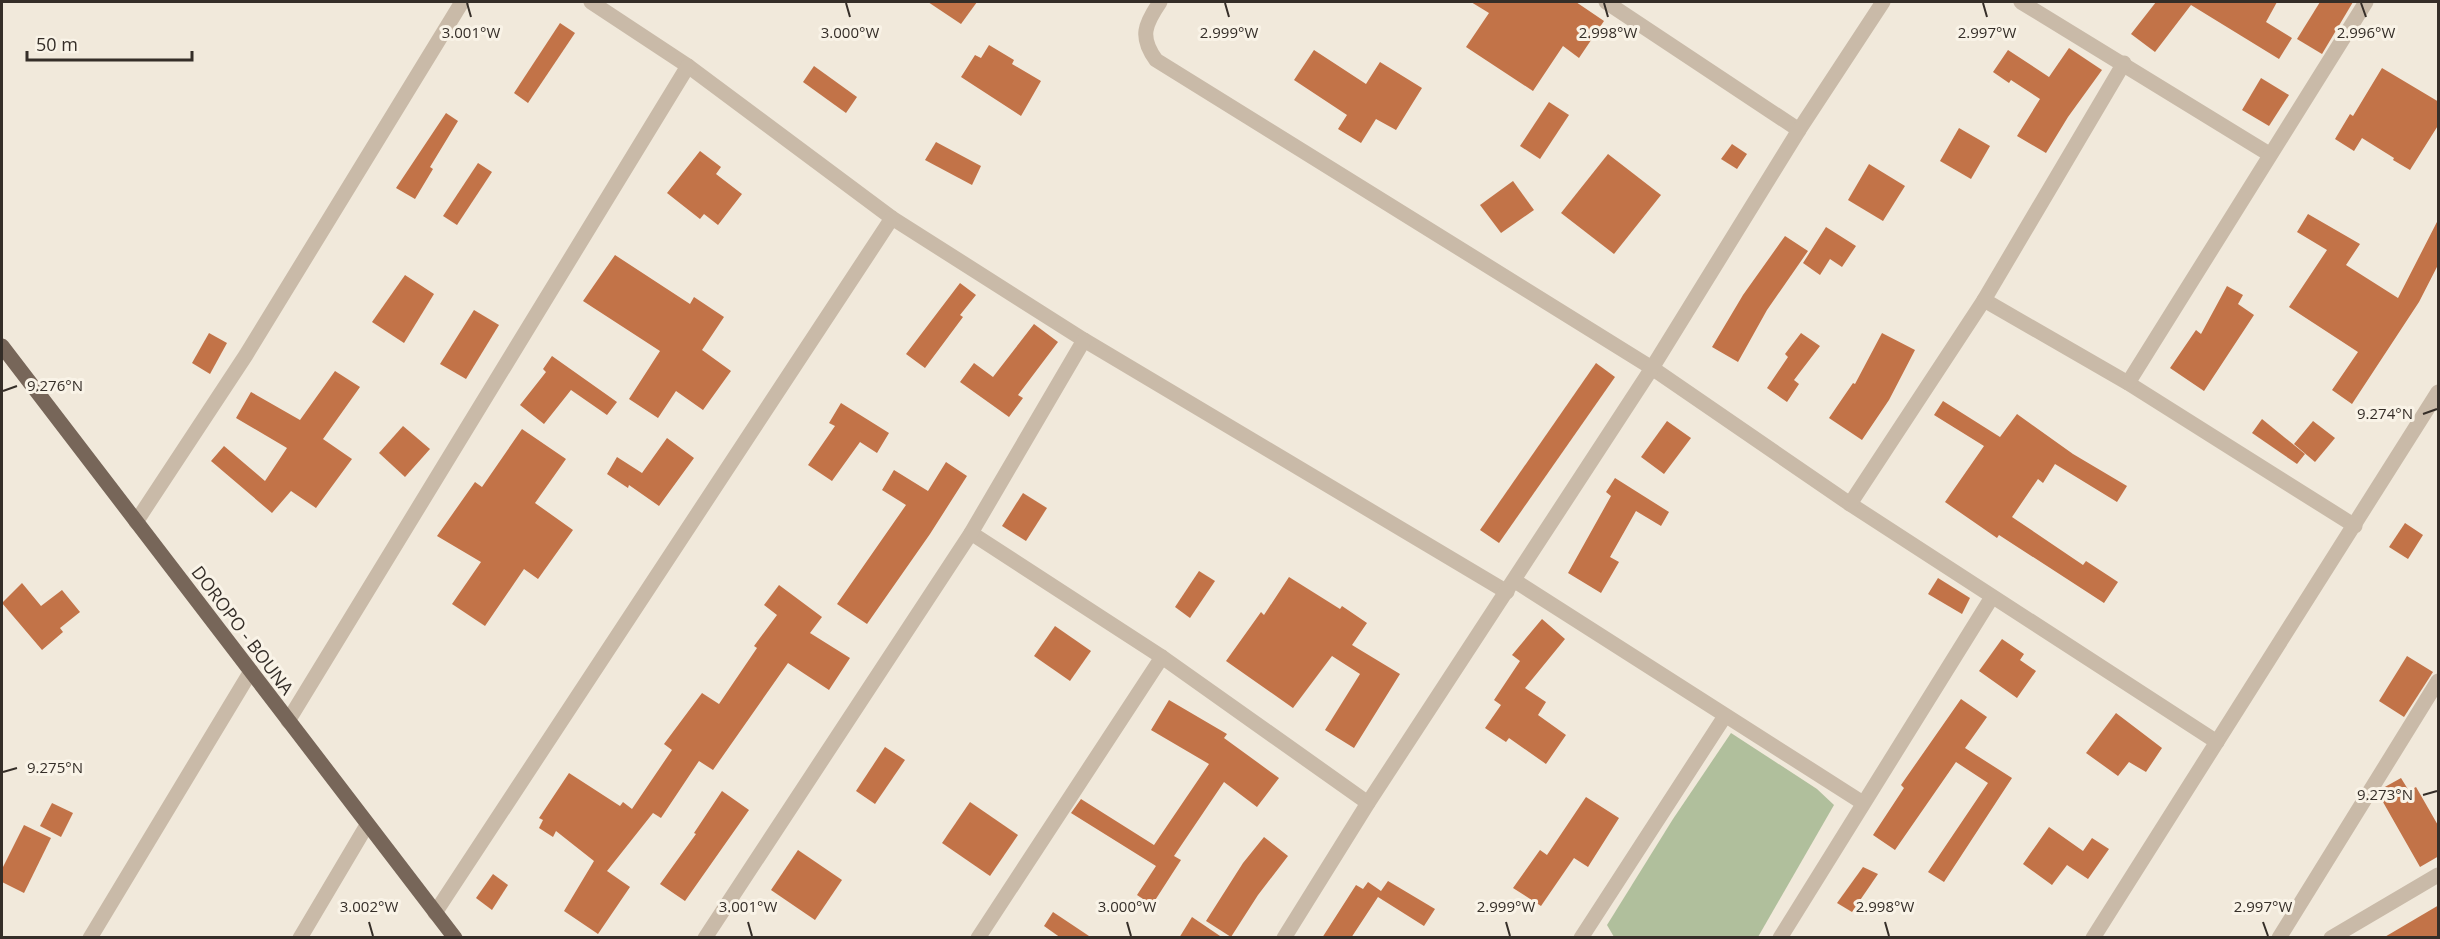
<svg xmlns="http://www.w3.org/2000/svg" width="2440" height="939" font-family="'Open Sans',sans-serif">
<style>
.green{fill:#b0bf9c}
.building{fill:#c27348}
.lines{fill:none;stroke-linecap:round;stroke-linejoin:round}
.minor{stroke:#c9baa8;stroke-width:15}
.major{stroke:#776659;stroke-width:15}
.ticks{fill:none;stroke:#352e28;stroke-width:2}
.labels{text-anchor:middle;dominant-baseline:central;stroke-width:6;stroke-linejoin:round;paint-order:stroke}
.street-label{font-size:18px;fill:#352e28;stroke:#f9f3e7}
.ticks-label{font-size:15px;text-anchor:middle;fill:#352e28;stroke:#f9f3e7;stroke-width:6;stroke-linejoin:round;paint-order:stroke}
</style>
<rect width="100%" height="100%" fill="#f1e9db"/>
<!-- green -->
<path class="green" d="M1731,733L1817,789L1834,805L1758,937H1614L1607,925L1673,819Z"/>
<!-- building -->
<g class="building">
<path d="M928,2H977L961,24Z"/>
<path d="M1471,2H1576L1604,21L1579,58L1563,46L1533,91L1466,47L1489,13Z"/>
<path d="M2156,2H2277L2266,22L2292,38L2279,59L2191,5L2155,52L2131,34Z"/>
<path d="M2320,2H2353L2322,54L2297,39Z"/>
<path d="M560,23L575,33L528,103L514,93Z"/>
<path d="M989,45L1014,60L1012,64L1041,81L1021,116L961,77L975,55L981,58Z"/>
<path d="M2069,48L2102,70L2068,117L2046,153L2017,136L2040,99L2011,80L2009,83L1993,72L2008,50L2049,77Z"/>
<path d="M1314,50L1366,84L1380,62L1422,88L1396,130L1376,119L1361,143L1338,129L1347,115L1294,80Z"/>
<path d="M814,66L857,97L846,113L803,82Z"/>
<path d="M2382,68L2439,102V124L2410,170L2393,160L2394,158L2362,138L2354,151L2335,139L2350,114L2353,116Z"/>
<path d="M2261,78L2289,95L2269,126L2242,110Z"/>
<path d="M1549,102L1569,115L1540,159L1520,146Z"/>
<path d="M446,113L458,121L430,167L433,169L415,199L396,188Z"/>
<path d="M1959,128L1990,146L1971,179L1940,161Z"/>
<path d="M936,142L981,166L972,185L925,160Z"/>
<path d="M1732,144L1747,154L1737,169L1721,159Z"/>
<path d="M700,151L721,167L716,174L742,194L718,225L704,214L700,219L667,193Z"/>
<path d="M1608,154L1661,195L1614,254L1561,213Z"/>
<path d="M478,163L492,172L457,225L443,216Z"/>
<path d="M1869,164L1905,186L1883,221L1848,200Z"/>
<path d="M1513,181L1534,210L1501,233L1480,205Z"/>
<path d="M2308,214L2360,244L2346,265L2398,298L2439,218V263L2419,302L2352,404L2332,390L2358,352L2289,307L2327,250L2297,232Z"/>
<path d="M1826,227L1856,246L1842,267L1830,259L1820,275L1803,263Z"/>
<path d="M1785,236L1808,251L1767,310L1738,362L1712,347L1743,295Z"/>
<path d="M615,255L690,304L694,297L724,317L702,350L731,371L703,410L676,391L658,418L629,399L660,351L583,301Z"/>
<path d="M405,275L434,294L404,343L372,322Z"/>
<path d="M960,283L976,295L960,315L963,317L925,368L906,354Z"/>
<path d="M2227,286L2243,295L2238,304L2254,315L2204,391L2170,368L2196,330L2201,334Z"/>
<path d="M474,310L499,325L466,379L440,364Z"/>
<path d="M1034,324L1058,342L1018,395L1023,398L1009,417L960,382L974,363L993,377Z"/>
<path d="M209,333L227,343L210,374L192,363Z"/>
<path d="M1801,333L1820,346L1794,380L1799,384L1787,402L1767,388L1788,357L1785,354Z"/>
<path d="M1882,333L1915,350L1889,400L1862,440L1829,418L1853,383L1855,384Z"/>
<path d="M552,356L617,402L607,415L571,390L544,424L520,405L546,372L543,369Z"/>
<path d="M1596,363L1615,377L1499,543L1480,530Z"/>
<path d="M335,371L360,387L323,439L352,459L316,508L291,491L272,513L211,461L224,446L265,481L287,448L236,418L251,392L300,420Z"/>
<path d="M1943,401L2000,437L2017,414L2073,454L2127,486L2117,502L2055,464L2043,483L2038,479L2012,517L2083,565L2086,561L2118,582L2104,603L1999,535L1997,538L1945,502L1984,446L1934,415Z"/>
<path d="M841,403L889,433L877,453L860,442L832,481L808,465L835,426L829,423Z"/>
<path d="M2262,419L2305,454L2297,464L2252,433Z"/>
<path d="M1667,421L1691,438L1664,474L1641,457Z"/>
<path d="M2313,421L2335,438L2315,462L2294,444Z"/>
<path d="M403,426L430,449L405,477L379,453Z"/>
<path d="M522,429L566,459L535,503L573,530L538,579L524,569L485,626L452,604L481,562L437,536L475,482L482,487Z"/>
<path d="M667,438L694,458L659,506L629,485L628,488L607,474L617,457L642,473Z"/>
<path d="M946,462L967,476L930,534L867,624L837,604L906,505L882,490L894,470L928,491Z"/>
<path d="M1615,478L1669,512L1661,526L1636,511L1610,557L1619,562L1601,593L1568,573L1611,496L1606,492Z"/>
<path d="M1023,493L1047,508L1026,541L1002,526Z"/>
<path d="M2405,523L2423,535L2408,559L2389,547Z"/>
<path d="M1199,571L1215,581L1190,618L1175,607Z"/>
<path d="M1289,577L1340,609L1342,606L1367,623L1352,645L1400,674L1354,748L1325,730L1360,674L1332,656L1293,708L1226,661L1261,612L1264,615Z"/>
<path d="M1938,578L1970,598L1962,614L1928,594Z"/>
<path d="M22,583L41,606L62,590L80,612L60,628L63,632L42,650L2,603Z"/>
<path d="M779,585L822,617L810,633L850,658L829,690L788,663L713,770L699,761L661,818L653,813L607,871L630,887L598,934L564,911L594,861L556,831L553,837L539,828L543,820L539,818L569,773L620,806L623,802L632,809L672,750L664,744L702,693L719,704L757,648L754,646L777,615L764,605Z"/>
<path d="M1542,619L1565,639L1525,688L1546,702L1538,715L1566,735L1546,764L1509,738L1506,742L1485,728L1501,705L1494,700L1520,661L1512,655Z"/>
<path d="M1055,626L1091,651L1070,681L1034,656Z"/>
<path d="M2002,639L2024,654L2020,660L2036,671L2017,698L1979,671Z"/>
<path d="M2407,656L2433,672L2404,717L2379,701Z"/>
<path d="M1961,699L1987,717L1965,748L2012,778L1944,882L1928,872L1988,783L1956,762L1895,850L1873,835L1904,788L1901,785Z"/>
<path d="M1169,700L1227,734L1224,738L1279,778L1257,807L1224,782L1174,856L1181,860L1152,905L1137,895L1156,866L1071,813L1081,799L1154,845L1209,764L1151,730Z"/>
<path d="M2116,713L2162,748L2146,772L2129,762L2118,776L2086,753Z"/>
<path d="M885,747L905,760L875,804L856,791Z"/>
<path d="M2401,778L2409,791L2416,787L2439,827V856L2420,867L2379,795L2383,788Z"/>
<path d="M722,791L749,810L685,901L660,884L696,834L694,833Z"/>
<path d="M1586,797L1619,818L1588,867L1574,858L1541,906L1513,888L1540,850L1547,855Z"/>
<path d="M970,802L1018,835L990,876L942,843Z"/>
<path d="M52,803L73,813L61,837L40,826Z"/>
<path d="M24,825L51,838L24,893L2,882V869Z"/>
<path d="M2049,827L2083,851L2092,838L2109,849L2088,879L2067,865L2052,885L2023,864Z"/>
<path d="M1264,837L1288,856L1258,895L1231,937L1206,921L1243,863Z"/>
<path d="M798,850L842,880L815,920L771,890Z"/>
<path d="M1863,867L1878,874L1852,912L1837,903Z"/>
<path d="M493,874L508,885L492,910L476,898Z"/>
<path d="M1388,881L1435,909L1424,926L1378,897L1351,938H1322L1356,885L1363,889L1368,882L1381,891Z"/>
<path d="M2439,905V938H2383Z"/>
<path d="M1053,912L1092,938H1061L1044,926Z"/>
<path d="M1192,917L1223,938H1179Z"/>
</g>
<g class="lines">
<!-- minor -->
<g class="minor">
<path d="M591,2L688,66L892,218L1084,340L1507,592"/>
<path d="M1160,2C1145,24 1139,37 1156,60L1652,368L1850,504L2217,742"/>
<path d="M1606,2L1799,130"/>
<path d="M2021,2L2269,154"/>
<path d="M1984,300L2128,383L2355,526"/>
<path d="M2128,383L2366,2"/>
<path d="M1850,504L1984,300L2124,63"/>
<path d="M136,522L246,355L462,2"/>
<path d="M971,533L1162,657L1368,803"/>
<path d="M1515,581L1863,803"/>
<path d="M288,721L688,66"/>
<path d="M435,913L892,218"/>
<path d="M90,938L251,671"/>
<path d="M300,938L367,825"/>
<path d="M705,938L971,533L1084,340"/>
<path d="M978,938L1162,657"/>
<path d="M1284,938L1368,803L1652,368L1799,130L1883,2"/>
<path d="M1581,938L1725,716"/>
<path d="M1780,938L1992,597"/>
<path d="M2093,938L2438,392"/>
<path d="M2279,938L2438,681"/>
<path d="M2331,938L2438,875"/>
</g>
<!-- major -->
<path class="major" d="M2,346L455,938"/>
</g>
<!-- ticks -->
<path class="ticks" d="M467,3L471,17M846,3L850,17M1225,3L1229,17M1604,3L1608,17M1983,3L1987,17M2361,3L2366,17M3,391L17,386M2423,414L2437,409M3,772L17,768M2423,795L2437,791M369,922L373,936M748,922L752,936M1127,922L1131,936M1506,922L1510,936M1885,922L1889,936M2263,922L2268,936"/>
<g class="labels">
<!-- street labels -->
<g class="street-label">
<text transform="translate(243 630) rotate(53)">DOROPO - BOUNA</text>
</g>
</g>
<g class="ticks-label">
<text x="850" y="38">3.000°W</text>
<text x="1608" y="38">2.998°W</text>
<text x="2366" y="38">2.996°W</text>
<text x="471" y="38">3.001°W</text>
<text x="1229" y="38">2.999°W</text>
<text x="1987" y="38">2.997°W</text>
<text x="55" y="391">9.276°N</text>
<text x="2385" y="419">9.274°N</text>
<text x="55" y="773">9.275°N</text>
<text x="2385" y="800">9.273°N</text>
<text x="369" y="912">3.002°W</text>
<text x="748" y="912">3.001°W</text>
<text x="1127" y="912">3.000°W</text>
<text x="1506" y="912">2.999°W</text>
<text x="1885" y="912">2.998°W</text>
<text x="2263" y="912">2.997°W</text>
</g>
<!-- border -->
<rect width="2440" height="939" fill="none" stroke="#352e28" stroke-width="6"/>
<!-- scale -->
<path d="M27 51v9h165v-9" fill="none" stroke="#352e28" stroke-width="3"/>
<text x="36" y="51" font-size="18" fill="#352e28" stroke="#f9f3e7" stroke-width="4.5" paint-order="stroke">50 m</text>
</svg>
